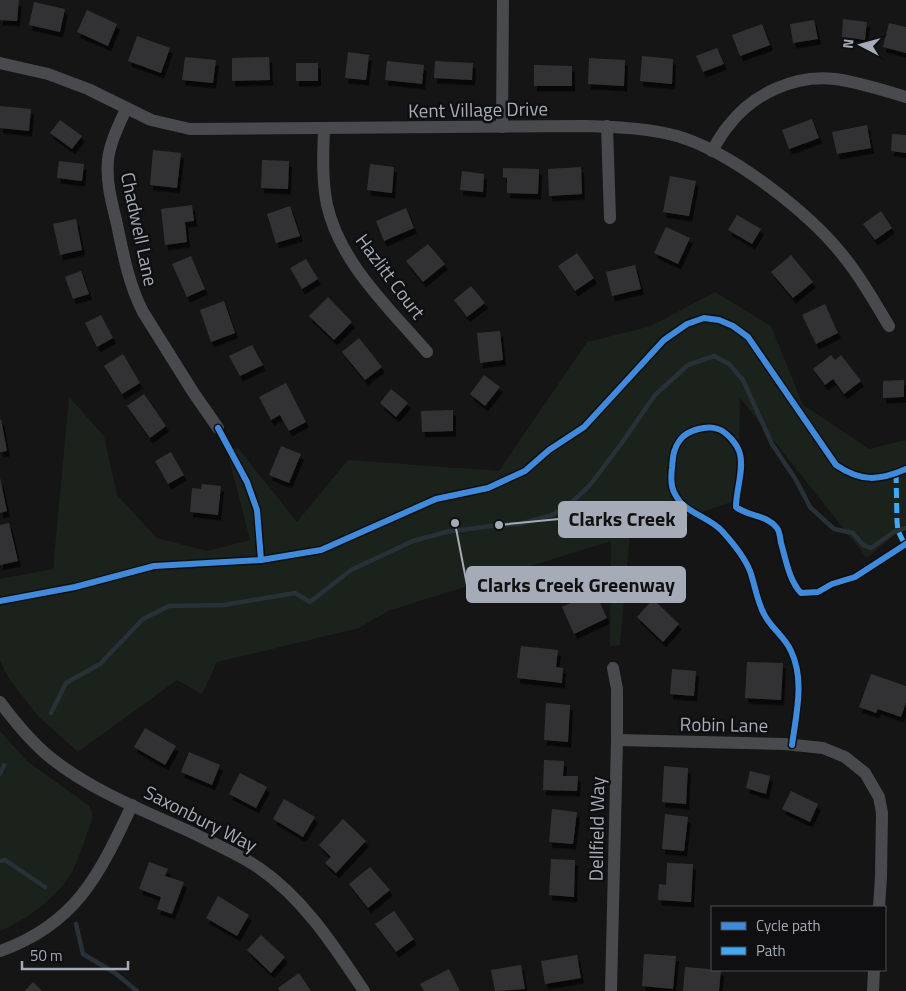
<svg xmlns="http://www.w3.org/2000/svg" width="906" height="991" font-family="'Titillium Web',sans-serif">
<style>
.green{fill:#1b221b}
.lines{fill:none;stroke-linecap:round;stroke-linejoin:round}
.stream{stroke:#273137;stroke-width:4.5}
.building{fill:#333334;filter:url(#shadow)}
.minor{stroke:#494a4e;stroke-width:12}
.quiet{stroke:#3fa9f5;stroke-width:5;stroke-dasharray:10 5;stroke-linecap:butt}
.cycleway-casing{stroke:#0f0f11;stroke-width:9}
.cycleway{stroke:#408adc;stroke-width:6}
.labels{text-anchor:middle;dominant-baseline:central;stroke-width:5;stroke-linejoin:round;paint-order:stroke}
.street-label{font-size:19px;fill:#a5acb7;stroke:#0f0f11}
.leader{fill:none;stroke:#a5acb7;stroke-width:2}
.callout-dot{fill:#a5acb7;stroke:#0f0f11;stroke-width:2}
.callout{fill:#a5acb7;stroke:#a5acb7;stroke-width:2}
.callout-label{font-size:20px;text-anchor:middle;font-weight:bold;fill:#111}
</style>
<defs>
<filter id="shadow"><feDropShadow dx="3" dy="5.5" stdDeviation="0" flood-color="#0009"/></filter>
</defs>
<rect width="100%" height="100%" fill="#151515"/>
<!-- green -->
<g class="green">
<path d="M715,292L771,326L803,405L869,449L906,440V525L867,558L740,398L738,500L630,535L620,645L610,646L611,541L388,611L359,628L217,662L202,694L177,680L78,752L38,716L9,679L0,661V579L53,569L69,397L104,436L117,495L157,538L207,551L250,540L228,454L238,448L297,522L348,460L499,471L587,342L651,326Z"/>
<path d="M0,731L27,761L88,805L92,812V821C85,837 80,856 72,872C59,896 25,921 0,931Z"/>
</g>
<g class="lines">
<!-- stream -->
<g class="stream">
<path d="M51,713L66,683L100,664L143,619L169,606L224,605L295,593L310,602L351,570L413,541L446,532L499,525L520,524L552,515L569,505L590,485L621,444L655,395L688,365L714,356L729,364L743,380L772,444L796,480L810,507L834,529L853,533L863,545L871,548L894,532L906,528"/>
<path d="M0,774L4,765"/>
<path d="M0,861L5,860L45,887"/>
<path d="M76,924L83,954L115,973L137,991"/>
</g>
</g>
<!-- building -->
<g class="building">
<path d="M0,0H19L17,21L0,20Z"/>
<path d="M34,2L65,9L60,32L29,25Z"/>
<path d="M87,10L117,24L108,46L77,32Z"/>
<path d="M843,19L867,22L865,40L842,37Z"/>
<path d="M814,20L818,39L793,43L790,24Z"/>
<path d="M889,23L906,27V53L883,47Z"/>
<path d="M762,24L770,45L740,56L732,35Z"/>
<path d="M137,36L170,48L161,73L128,61Z"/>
<path d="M717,48L724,64L703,72L696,56Z"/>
<path d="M348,52L369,55L366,80L345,78Z"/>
<path d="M642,56L673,59L672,84L640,81Z"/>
<path d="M185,57L216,60L213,83L182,80Z"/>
<path d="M269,57L270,80L232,81V58Z"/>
<path d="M589,58L625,60L624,86L588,84Z"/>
<path d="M387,61L424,65L422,84L385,80Z"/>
<path d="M435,61L473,63L472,80L434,78Z"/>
<rect x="296" y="63" width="22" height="18"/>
<path d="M534,65L572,66V86H534Z"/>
<path d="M0,106L31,109L29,131L0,128Z"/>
<path d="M812,119L819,138L789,149L782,130Z"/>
<path d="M60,120L82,136L72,149L50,133Z"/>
<path d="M867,125L871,148L837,154L832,132Z"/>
<path d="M892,134L906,135V153L891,151Z"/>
<path d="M153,150L181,153L177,188L150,185Z"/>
<path d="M262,160L289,161L288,189L261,188Z"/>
<path d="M59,161L84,164L82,181L57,178Z"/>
<path d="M370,164L394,167L392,193L367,190Z"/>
<path d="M581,167L582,194L549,196L548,169Z"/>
<path d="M503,168L539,169L538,194L507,193V178L503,177Z"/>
<path d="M462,171L484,174L483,192L460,190Z"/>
<path d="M670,176L696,181L689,216L663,212Z"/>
<path d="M192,205L194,221L185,222L187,242L165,245L161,209Z"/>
<path d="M290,206L300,236L276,243L267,214Z"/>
<path d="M406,208L414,228L384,241L376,221Z"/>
<path d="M881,211L892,228L875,240L863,224Z"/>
<path d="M737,215L761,229L752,244L728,230Z"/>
<path d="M76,219L82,250L60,255L53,224Z"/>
<path d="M666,227L690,238L678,264L654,253Z"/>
<path d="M428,244L445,264L423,282L406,261Z"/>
<path d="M577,253L594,278L575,291L558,266Z"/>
<path d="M791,255L813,282L793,298L771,272Z"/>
<path d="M191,256L205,289L187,297L172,264Z"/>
<path d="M306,259L318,279L302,289L290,268Z"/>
<path d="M635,265L641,289L612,296L606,272Z"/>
<path d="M81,271L89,294L73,299L65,277Z"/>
<path d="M471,286L485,303L467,317L454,300Z"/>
<path d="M328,297L352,322L334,340L309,316Z"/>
<path d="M224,301L235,333L211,342L200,310Z"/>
<path d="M825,304L838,333L816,344L802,315Z"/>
<path d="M101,315L113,338L97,347L85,323Z"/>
<path d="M500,331L503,360L480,363L477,333Z"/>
<path d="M359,338L382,367L365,380L342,352Z"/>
<path d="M252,345L263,365L240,376L229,356Z"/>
<path d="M123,354L140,383L122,394L104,366Z"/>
<path d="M831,355L835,360L841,355L861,381L844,394L833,379L825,385L813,369Z"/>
<path d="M484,375L500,387L485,406L470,394Z"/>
<path d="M904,380V397L883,398V381Z"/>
<path d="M286,383L306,422L289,431L280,415L271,420L259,397Z"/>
<path d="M391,389L408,403L396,417L380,403Z"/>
<path d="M144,394L166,426L150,438L127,406Z"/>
<path d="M453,410V431L422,432L421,411Z"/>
<path d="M1,419L7,451L0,452V420Z"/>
<path d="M281,446L301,454L289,483L269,475Z"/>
<path d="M171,452L184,475L168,484L155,461Z"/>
<path d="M0,478L7,511L0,513Z"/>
<path d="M202,484L221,486L218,515L190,512L192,488L201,489Z"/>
<path d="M9,523L18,561L0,565V525Z"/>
<path d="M595,592L607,618L574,634L562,607Z"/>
<path d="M653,599L679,624L663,642L637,617Z"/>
<path d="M521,646L558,650L556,667L563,668L562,683L517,678Z"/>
<path d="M747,662L783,663L781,700L745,698Z"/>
<path d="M672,669L696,671L694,696L670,694Z"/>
<path d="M871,674L906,686V703L901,717L878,709L876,713L859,707Z"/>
<path d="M546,703L570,705L568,742L544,740Z"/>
<path d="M145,728L176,746L165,765L134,747Z"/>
<path d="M189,752L220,765L212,785L181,772Z"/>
<path d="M544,760L564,761L563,776H578L577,791L543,790Z"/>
<path d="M664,766L688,768L686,804L662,802Z"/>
<path d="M750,771L770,776L766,794L746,788Z"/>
<path d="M240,773L267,787L256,808L229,794Z"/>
<path d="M791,791L818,804L810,822L782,809Z"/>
<path d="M284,799L315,817L303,837L273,819Z"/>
<path d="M552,809L577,812L573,844L549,842Z"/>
<path d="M665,814L688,817L684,851L662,849Z"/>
<path d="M343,819L366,841L336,873L325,863L331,857L319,845Z"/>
<path d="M551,859L575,860L574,897L549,895Z"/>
<path d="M149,862L168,869L165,876L184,882L172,914L157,909L161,897L139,889Z"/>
<path d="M667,863L693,864L691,902L658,900L659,884L666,885Z"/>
<path d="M370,867L390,890L368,908L349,884Z"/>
<path d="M218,896L249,915L237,936L206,918Z"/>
<path d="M394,911L414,939L396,952L375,924Z"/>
<path d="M261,935L285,957L271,973L247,950Z"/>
<path d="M644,954L676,956L673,989L642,986Z"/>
<path d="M577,955L581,978L545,984L541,961Z"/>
<path d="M521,965L525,989L495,991L491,970Z"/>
<path d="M685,967L721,970L719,991H683Z"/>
<path d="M449,969L460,991H424L420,984Z"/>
<path d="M299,973L311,991H280L278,988Z"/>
<path d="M33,982L42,991H25Z"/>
</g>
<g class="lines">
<!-- minor -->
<g class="minor">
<path d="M0,63L48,74L88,89L151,120L190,129L586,126C617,127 647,128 677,136C732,152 811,214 845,258C862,279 875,303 889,326"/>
<path d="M126,109C119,125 110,142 108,160C106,180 111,200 116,220C123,252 128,283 143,312L193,392L218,428"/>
<path d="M607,126L610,218"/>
<path d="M502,127L503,0"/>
<path d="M324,129C323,155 322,180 327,205C340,263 390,309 427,352"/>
<path d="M712,151C717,142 722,133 729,125C753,94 795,74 835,79C859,82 882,90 906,97"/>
<path d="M0,702C15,722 31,742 51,758C92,791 147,812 195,834C216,845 239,854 259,868C304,899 334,946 364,991"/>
<path d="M617,740L784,744L823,748L845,757L865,773L879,797L882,813L881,877L879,907"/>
<path d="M0,951C77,924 100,873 132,805"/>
<path d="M611,991L617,740V689L613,668"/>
<path d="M873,991L874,970"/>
</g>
<!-- quiet -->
<path class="quiet" d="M896,473L897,521L898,531L905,545"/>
<defs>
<g id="cycleway">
<path d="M218,428L247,482L257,510L261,560"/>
<path d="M0,601L75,587L154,566L261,560L321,550L436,499L488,488L525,471L549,450L584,427L664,340L687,324L704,318L719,320L733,326L748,337L836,465C861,482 879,481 906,469"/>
<path d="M792,745C796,715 805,680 791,651C785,637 771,628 764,614C757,601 755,585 750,571C744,556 733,543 722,531C708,516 684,513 675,494C671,488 671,476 672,468C673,457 673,449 680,440C687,430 707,425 718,429C727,432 738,445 740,454C744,470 736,490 736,507C749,517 766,514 777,528C780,532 780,538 781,543C786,560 789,580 801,593L818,592L832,584L855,577L906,544"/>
</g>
</defs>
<!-- cycleway casing -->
<use href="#cycleway" class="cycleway-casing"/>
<!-- cycleway -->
<use href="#cycleway" class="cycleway"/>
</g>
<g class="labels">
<!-- street labels -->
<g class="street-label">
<text transform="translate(478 109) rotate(-1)">Kent Village Drive</text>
<text transform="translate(140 229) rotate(78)">Chadwell Lane</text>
<text transform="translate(391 276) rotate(53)">Hazlitt Court</text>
<text transform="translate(724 724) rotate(1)">Robin Lane</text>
<text transform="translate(201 818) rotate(27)">Saxonbury Way</text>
<text transform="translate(596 829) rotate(-89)">Dellfield Way</text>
</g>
</g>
<!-- callouts -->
<path class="leader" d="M499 525L559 519M455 523L467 585"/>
<g class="callout-dot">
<circle cx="499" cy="525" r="5"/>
<circle cx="455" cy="523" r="5"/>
</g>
<g class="callout">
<rect x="559" y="502" width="127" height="35" rx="5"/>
<rect x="467" y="567" width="218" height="35" rx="5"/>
</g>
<g class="callout-label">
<text x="622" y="526">Clarks Creek</text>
<text x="576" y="592">Clarks Creek Greenway</text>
</g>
<!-- legend -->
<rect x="711" y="906" width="175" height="65" fill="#0f0f11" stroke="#4b4e53"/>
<rect x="721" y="922" width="25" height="8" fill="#408adc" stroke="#4b4e53"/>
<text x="756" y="931" font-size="15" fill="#a5acb7">Cycle path</text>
<rect x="721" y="947" width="25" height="8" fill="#3fa9f5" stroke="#4b4e53"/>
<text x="756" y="956" font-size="15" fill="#a5acb7">Path</text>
<!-- north arrow -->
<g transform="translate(861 45) rotate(276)" stroke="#0f0f11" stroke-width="4" paint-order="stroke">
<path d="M0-4L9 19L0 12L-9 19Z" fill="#a5acb7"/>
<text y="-8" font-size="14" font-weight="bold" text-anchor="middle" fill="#a5acb7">N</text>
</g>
<!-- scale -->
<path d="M22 961v8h106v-8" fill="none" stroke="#a5acb7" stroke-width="2.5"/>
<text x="30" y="961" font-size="15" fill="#a5acb7" stroke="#0f0f11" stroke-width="4" paint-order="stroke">50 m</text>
</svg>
